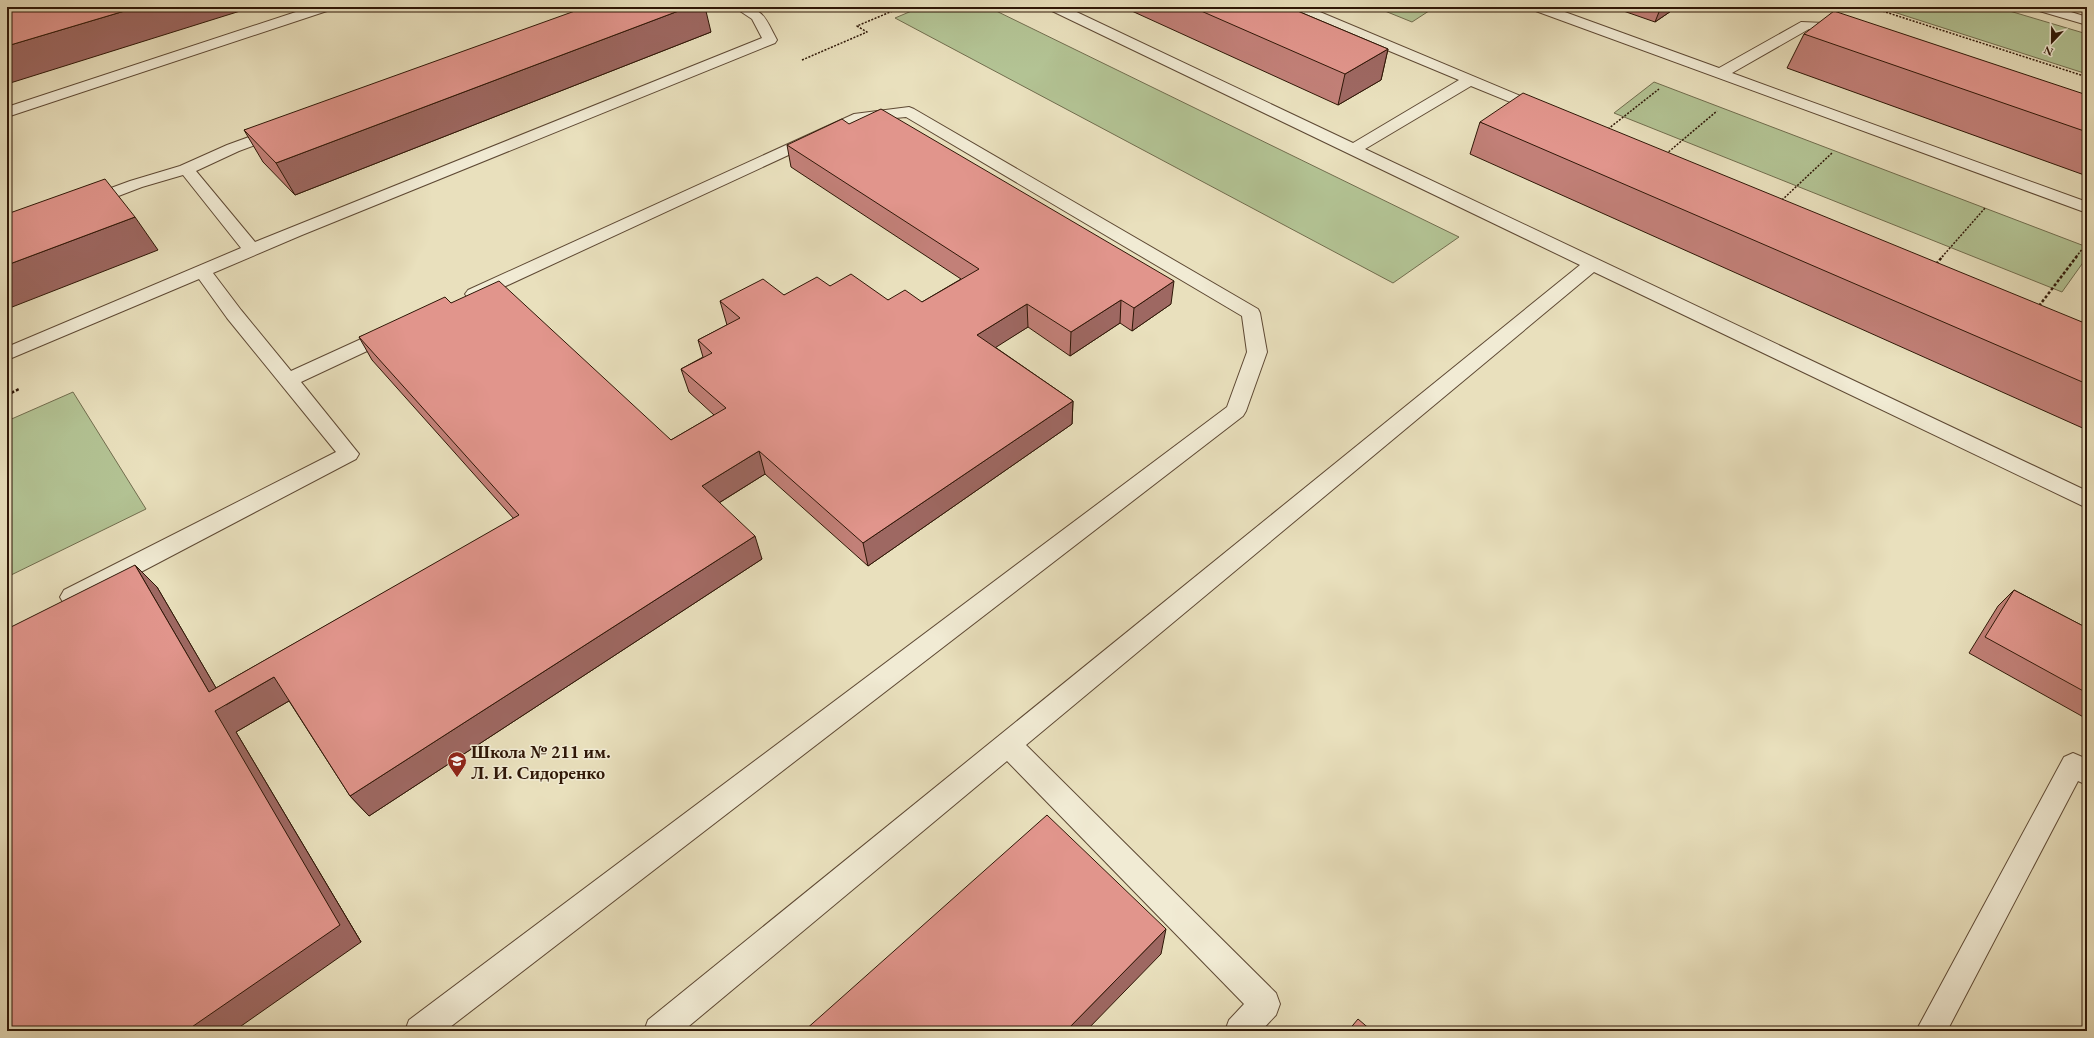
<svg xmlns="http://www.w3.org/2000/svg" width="2094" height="1038" font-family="'EB Garamond',serif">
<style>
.green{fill:#b3c394;stroke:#716d4e}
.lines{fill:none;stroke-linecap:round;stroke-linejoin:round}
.service-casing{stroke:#5e4934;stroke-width:2}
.path-far1{stroke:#2f1707;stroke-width:1.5;stroke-dasharray:2 1.5;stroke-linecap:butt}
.path{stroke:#2f1707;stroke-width:2.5;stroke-dasharray:3 2;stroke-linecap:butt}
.service{fill:#f1ebd4;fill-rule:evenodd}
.wall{fill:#c28078;stroke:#2f1707}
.shaded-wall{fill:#9e6862;stroke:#2f1707}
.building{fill:#e1958c;stroke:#2f1707}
.labels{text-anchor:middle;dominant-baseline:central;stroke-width:3;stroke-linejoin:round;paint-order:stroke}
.poi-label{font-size:18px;font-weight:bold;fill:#2f1707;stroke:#f1ebd4;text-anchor:start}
</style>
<rect width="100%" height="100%" fill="#e9e0bd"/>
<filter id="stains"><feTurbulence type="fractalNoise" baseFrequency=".005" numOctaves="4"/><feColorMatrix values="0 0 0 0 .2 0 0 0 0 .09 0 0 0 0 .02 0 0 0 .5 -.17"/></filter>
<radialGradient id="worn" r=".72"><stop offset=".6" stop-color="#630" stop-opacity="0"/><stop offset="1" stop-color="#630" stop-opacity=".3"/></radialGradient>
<!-- green -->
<g class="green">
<path d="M921,7H988L1459,237L1393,283L895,18Z"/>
<path d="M1375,7H1435L1412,22Z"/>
<path d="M1878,7H1996L2087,34V74Z"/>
<path d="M1654,82L2087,247V257L2062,292L1614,113Z"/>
<path d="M73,392L146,509L7,577V421Z"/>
</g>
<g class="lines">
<defs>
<g id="service">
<path d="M311,7H332L330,10L7,117V107Z"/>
<path d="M734,7C764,7 764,16 777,40L775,43L302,235L213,273L241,310L291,371L383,329L390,327L397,329L399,333L397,337L301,382L359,454L356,459L80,604L72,606L64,604L60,597L64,590L336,452L227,318L199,279L7,360V347L241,248L183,175L142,187L87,208L81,207L79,203L81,199L130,181L180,166L227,145L279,126L285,128L287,131L285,134L239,151L196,171L255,242L762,38L752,19Z"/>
<path d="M1048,7H1066L1353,143L1459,80L1291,10L1289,7H1308L1547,107L1550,110L1547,113H1537L1471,86L1365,149L2087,491V508L1594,272L1026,745L1276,993L1280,1004L1276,1015L1261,1031H1225L1229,1020L1244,1004L1007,761L683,1031H644L648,1020L1580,265L1050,10Z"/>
<path d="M1531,7H1551L1719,68L1801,22L1849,24L1851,27L1849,30L1844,31L1809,29L1732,73L2087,202V213L1533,10Z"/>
<path d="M2034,7H2055L2087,17V25L2036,10Z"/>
<path d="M909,107L914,109L1258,309L1260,313L1267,352L1246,411L1243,416L445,1031H405L409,1020L1227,407L1247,352L1242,316L906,117L862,121L480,298L474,300L468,298L465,294L468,290L854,114Z"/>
<path d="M2073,753L2087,759V785L2078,781L1947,1031H1916L2064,757Z"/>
</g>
</defs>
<!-- service casing -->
<use href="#service" class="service-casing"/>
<!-- path-far1 -->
<g class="path-far1">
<path d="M1876,9L2087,77"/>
<path d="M802,60L867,32L857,26L902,7"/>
<path d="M1608,129L1659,89"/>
<path d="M1666,154L1717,111"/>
<path d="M1782,200L1832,153"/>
<path d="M1942,257L1985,208"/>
<path d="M2076,257L2087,243"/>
</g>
<!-- path -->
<g class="path">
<path d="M1936,264L1943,256"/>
<path d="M2039,306L2077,256"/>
<path d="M7,395L19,389"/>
</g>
<!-- service -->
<use href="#service" class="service"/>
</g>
<!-- wall -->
<g class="wall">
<path d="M1123,7H1288L1388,49L1381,80L1338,105Z"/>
<path d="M1612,7H1677L1655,22Z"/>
<path d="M711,32L295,195L263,162L244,130Z"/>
<path d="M1804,34L2087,95V176L1787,68Z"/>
<path d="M1480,122L2087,324V430L1470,154Z"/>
<path d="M787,145L1171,304L1132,331L1120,323L1070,356L1028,327L995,347L1073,401L1072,424L868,566L765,474L719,503L762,559L369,816L350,796L289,701L236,732L361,942L135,565L157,587L216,688L514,519L372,360L359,337L451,303L671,440L714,415L689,392L681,369L703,357L698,340L727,325L720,301L784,295L830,286L888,300L922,302L961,279L791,167Z"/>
<path d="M2014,590L2087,628V719L1969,653L1998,606Z"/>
</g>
<!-- shaded-wall -->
<g class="shaded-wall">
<path d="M138,7H253L7,84V46Z"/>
<path d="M689,7H705L711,32L295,195L276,163Z"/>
<path d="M1661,7H1677L1655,22Z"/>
<path d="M1388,49L1381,80L1338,105L1345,74Z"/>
<path d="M135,217L158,250L7,309V265Z"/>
<path d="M1174,281L1171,304L1132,331L1134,308Z"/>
<path d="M1121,300L1120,323L1070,356L1071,332Z"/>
<path d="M1027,304L1028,327L979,358L977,335Z"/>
<path d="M1073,401L1072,424L868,566L863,543Z"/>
<path d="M759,451L765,474L709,509L702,486Z"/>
<path d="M755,536L762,559L369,816L350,796Z"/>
<path d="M135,565L157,587L226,705L274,677L294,698L236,732L361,942L234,1031H186L215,711L209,692Z"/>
<path d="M1166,929L1161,954L1086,1031H1066Z"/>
</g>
<!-- building -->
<g class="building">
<path d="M22,7H138L7,46V11Z"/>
<path d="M586,7H689L276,163L244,130Z"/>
<path d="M1192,7H1288L1388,49L1345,74Z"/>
<path d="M1834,11L2087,95V132L1804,34Z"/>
<path d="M1523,93L2087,324V384L1480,122Z"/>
<path d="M881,109L1174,281L1134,308L1121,300L1071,332L1027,304L977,335L1073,401L863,543L759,451L702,486L755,536L350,796L274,677L215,711L340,925L186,1031H7V629L135,565L209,692L519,515L359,337L445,297L451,303L499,281L671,440L726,408L681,369L712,353L698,340L740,318L720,301L763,279L784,295L817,277L830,286L851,274L888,300L905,290L922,302L979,269L787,145L842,119L849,124Z"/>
<path d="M105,179L135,217L7,265V214Z"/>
<path d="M2014,590L2087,628V693L1985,637Z"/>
<path d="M1047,815L1166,929L1066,1031H804Z"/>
<path d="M1358,1019L1372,1031H1348Z"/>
</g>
<!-- icons -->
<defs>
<symbol id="school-pin" viewBox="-11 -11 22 30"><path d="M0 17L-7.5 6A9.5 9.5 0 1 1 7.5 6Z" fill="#8f2418" stroke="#f1ebd4"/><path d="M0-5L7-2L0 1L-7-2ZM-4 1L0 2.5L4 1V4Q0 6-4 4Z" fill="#fff"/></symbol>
</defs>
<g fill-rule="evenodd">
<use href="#school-pin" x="446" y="750" width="22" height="30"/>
</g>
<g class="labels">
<!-- poi labels -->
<g class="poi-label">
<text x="471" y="751">Школа № 211 им.<tspan x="471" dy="21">Л. И. Сидоренко</tspan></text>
</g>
</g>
<!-- margin -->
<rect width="2094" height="1038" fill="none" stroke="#e9e0bd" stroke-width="24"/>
<rect x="8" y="8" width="2078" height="1022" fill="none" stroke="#2f1707" stroke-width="2"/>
<rect x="12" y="12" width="2070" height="1014" fill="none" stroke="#2f1707"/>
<!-- north arrow -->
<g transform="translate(2052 42) rotate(202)" stroke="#f1ebd4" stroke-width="3" paint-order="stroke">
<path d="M0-3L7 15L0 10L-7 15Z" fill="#2f1707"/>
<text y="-6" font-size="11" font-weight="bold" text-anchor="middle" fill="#2f1707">N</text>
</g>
<rect width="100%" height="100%" filter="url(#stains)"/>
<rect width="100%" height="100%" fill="url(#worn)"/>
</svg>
